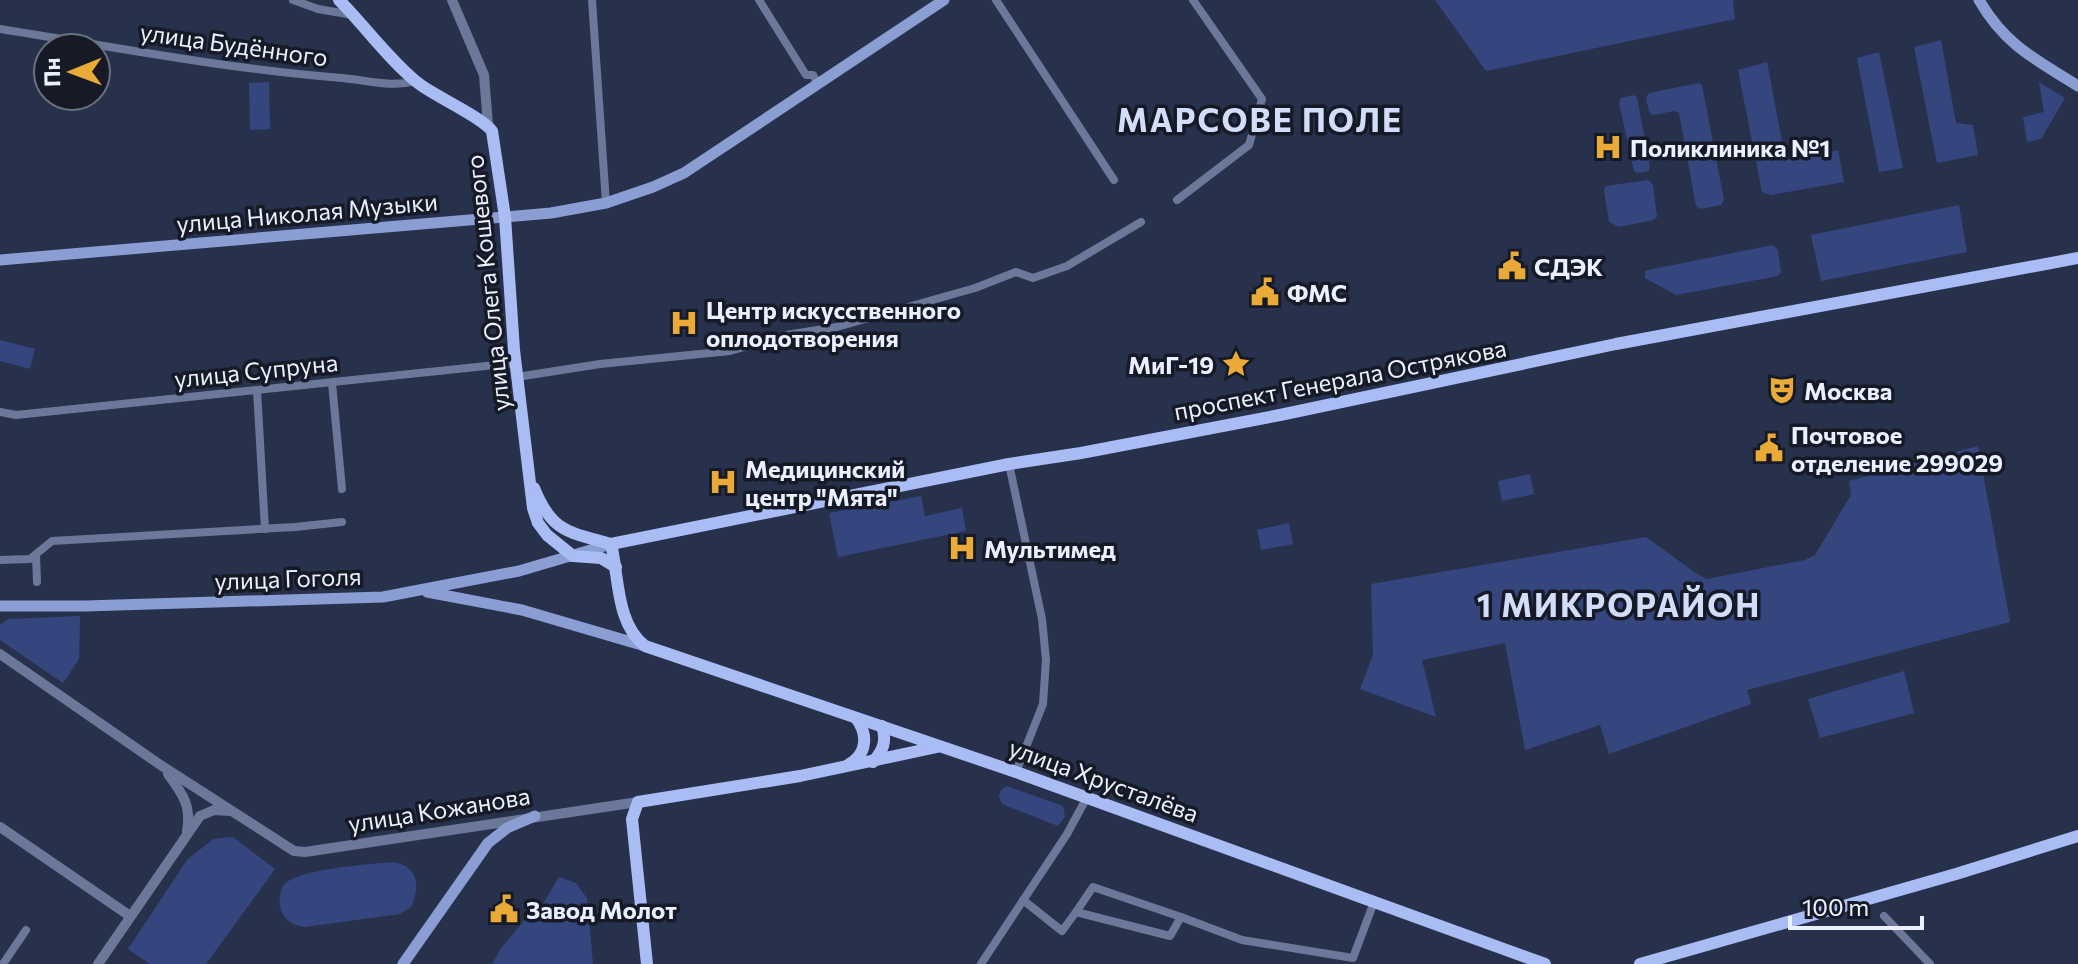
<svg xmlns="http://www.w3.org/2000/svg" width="2078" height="964" font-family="Commissioner,sans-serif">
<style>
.green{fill:#35467f}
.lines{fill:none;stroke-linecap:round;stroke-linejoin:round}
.minor{stroke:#6b7899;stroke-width:8}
.tertiary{stroke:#6b7899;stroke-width:10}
.secondary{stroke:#8b9ed4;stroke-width:11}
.primary{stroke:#a9bdf4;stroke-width:12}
.labels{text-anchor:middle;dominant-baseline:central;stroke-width:7;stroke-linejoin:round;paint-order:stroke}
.street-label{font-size:24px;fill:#eaf0fe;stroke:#151a26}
.poi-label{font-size:24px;font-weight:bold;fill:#eaf0fe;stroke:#151a26;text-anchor:start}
.district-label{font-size:32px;font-weight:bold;letter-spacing:2px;fill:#d2ddf9;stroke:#151a26}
</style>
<rect width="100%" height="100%" fill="#28314c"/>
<!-- green -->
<g class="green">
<path d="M1435,0H1733L1735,19L1486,71Z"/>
<path d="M1941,40L1956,123L1973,125L1978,155L1937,163L1914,47Z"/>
<path d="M1879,52L1903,168L1879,172L1857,58Z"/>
<path d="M1767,62L1784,152L1796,160L1838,150L1844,182L1771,195L1762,192L1738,70Z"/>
<path d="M269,82L270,129L250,130L249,83Z"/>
<path d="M2039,82L2065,98L2041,139L2027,142L2023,117L2044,112Z"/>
<path d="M1699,83L1702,85L1724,200L1721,205L1700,209L1696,206L1679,113L1674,111L1653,115L1649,112L1646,98L1649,93Z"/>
<path d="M1633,95L1637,97L1650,167L1649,171L1637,173L1634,171L1619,103L1621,98Z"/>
<path d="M1649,180L1653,185L1657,217L1653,220L1619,227L1609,222L1604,190L1606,186Z"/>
<path d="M1959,205L1967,252L1821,281L1811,235Z"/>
<path d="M1773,245L1778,250L1781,272L1778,276L1676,295L1645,278V271L1648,270Z"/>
<path d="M0,340L35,349L30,369L0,361Z"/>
<path d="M1978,446L2010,622L1747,690L1751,704L1609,754L1600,725L1525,750L1505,643L1422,660L1436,717L1360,689L1373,655L1371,584L1646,537L1697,574L1707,579L1805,560L1815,555L1851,495L1849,481Z"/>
<path d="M1530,474L1534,494L1502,501L1498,481Z"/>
<path d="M921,496L925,516L962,508L966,531L838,557L829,513Z"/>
<path d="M1289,523L1293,544L1261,550L1257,530Z"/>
<path d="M80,616L79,659L63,683L0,640V625L8,619Z"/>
<path d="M1904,671L1914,713L1820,738L1808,699Z"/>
<path d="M1007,786L1063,806L1065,817L1058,826L1002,804L999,796L1001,790Z"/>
<path d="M233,837L275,869L206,964H150L128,949L187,860L213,839Z"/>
<path d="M393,862C418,866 421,886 411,907L400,914L305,927C293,925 286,922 281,910C279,904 279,892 283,886C293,869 373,864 393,862Z"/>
<path d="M559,877L576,883L587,898L593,964H492L500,950L526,918L538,912Z"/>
</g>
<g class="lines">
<!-- minor -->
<g class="minor">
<path d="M293,0L318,9L353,15"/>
<path d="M592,0L606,203"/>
<path d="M759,0L806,75H813L818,84"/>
<path d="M996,0L1114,180"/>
<path d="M0,29C114,47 227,69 342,78C367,80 391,88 415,81"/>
<path d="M1177,200L1249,145L1262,99L1193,0"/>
<path d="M517,377L600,364L730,351L786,335L837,327L975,288L1016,272L1033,278L1067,266L1141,222"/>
<path d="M332,383L342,489"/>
<path d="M257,390L265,529"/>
<path d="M0,412L16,415L515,363"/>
<path d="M1009,464L1042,619L1046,660L1043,704L1016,772"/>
<path d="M36,555L37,582"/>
<path d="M0,560L30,559L52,541L295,527L342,522"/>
<path d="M1023,900L1062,931L1076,912L1170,936L1181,917L1242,940L1353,958L1374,902"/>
<path d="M1076,912L1093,887L1181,917"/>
<path d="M1884,916L1930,964"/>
<path d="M3,964L26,930"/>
<path d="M981,964L1067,834L1086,799"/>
</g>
<!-- tertiary -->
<g class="tertiary">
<path d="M452,0L484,75L488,125"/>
<path d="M0,654L162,766L294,851L305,852L638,802"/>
<path d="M168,774C182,793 192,806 187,831"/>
<path d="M0,827L130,916"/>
<path d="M98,964L200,816L214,810L231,811"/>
</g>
<!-- secondary -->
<g class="secondary">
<path d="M1979,0C2005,45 2035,59 2078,86"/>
<path d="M0,260L551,213L606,203L653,187L684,173L944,0"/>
<path d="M427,592L522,610L645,646"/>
<path d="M0,606H85L383,597L519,571L611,544"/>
<path d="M403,964L488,843L507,828L535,816"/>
</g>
<!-- primary -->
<g class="primary">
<path d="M339,0C364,25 391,62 418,83C436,97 482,117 492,131L505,217L514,350L533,508L538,523L547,535L573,556L601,558L616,567"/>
<path d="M534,488C552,533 569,532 611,544"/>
<path d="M611,544L1009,464L1081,453L1280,415L1616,344L2078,258"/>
<path d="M611,544C619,577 616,624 645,646L1016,772L1545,964"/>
<path d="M873,762C883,751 887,741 882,726"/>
<path d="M848,765C868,754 868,734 856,718"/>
<path d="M647,964L632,819L638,802L800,776L937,747"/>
<path d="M1640,964L1956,874L2078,836"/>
</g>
</g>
<!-- icons -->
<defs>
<symbol id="hospital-bare" viewBox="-9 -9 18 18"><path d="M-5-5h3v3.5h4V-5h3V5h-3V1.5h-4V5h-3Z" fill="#eaaa38" stroke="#151a26" stroke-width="2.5" paint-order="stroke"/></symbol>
<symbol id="civic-bare" viewBox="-9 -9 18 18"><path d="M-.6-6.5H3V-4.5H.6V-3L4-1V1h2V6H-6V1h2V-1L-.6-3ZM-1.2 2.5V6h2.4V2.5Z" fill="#eaaa38" stroke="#151a26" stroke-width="2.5" paint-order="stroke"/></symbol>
<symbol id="sight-bare" viewBox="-9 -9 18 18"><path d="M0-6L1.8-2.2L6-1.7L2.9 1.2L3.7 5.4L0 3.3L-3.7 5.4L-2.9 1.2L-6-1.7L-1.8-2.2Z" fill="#eaaa38" stroke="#151a26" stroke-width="2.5" paint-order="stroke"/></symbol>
<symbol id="theatre-bare" viewBox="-9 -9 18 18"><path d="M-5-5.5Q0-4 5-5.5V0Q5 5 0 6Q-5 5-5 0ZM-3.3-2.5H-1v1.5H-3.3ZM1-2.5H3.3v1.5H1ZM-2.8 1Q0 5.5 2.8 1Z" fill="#eaaa38" stroke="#151a26" stroke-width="2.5" paint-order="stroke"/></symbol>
</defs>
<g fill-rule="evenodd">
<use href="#hospital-bare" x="1588" y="127" width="40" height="40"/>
<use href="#civic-bare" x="1492" y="246" width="40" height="40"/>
<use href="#civic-bare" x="1245" y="272" width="40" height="40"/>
<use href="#hospital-bare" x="664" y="303" width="40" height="40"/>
<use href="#sight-bare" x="1216" y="344" width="40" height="40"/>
<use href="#theatre-bare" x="1762" y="370" width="40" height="40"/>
<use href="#civic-bare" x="1749" y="428" width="40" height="40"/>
<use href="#hospital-bare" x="703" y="462" width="40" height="40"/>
<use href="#hospital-bare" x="942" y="528" width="40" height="40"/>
<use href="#civic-bare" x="484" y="889" width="40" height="40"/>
</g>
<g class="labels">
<!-- street labels -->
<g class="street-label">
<text transform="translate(234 44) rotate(8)">улица Будённого</text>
<text transform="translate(307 212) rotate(-5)">улица Николая Музыки</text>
<text transform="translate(487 283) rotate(-96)">улица Олега Кошевого</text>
<text transform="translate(256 370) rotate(-6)">улица Супруна</text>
<text transform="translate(1340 379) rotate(-11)">проспект Генерала Острякова</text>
<text transform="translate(288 578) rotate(-2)">улица Гоголя</text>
<text transform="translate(1104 780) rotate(20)">улица Хрусталёва</text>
<text transform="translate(439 809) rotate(-9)">улица Кожанова</text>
</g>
<!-- poi labels -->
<g class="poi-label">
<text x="1630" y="147">Поликлиника №1</text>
<text x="1534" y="266">СДЭК</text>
<text x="1287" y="292">ФМС</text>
<text x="706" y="309">Центр искусственного<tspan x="706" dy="28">оплодотворения</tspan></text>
<text x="1214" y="364" text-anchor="end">МиГ-19</text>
<text x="1804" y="390">Москва</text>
<text x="1791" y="434">Почтовое<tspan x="1791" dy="28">отделение 299029</tspan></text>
<text x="745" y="468">Медицинский<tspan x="745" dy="28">центр "Мята"</tspan></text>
<text x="984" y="548">Мультимед</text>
<text x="526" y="909">Завод Молот</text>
</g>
<!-- district labels -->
<g class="district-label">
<text x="1260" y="119">МАРСОВЕ ПОЛЕ</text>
<text x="1619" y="604">1 МИКРОРАЙОН</text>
</g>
</g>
<!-- north arrow -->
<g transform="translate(72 72) rotate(269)"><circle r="38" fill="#151a26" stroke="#6a707c" stroke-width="2"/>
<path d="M0-6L14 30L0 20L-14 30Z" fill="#eaaa38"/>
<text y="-12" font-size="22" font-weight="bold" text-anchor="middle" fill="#eaf0fe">Пн</text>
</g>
<!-- scale -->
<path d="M1790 916v12h132v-12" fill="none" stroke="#eaf0fe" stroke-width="4"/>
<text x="1802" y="916" font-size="24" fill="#eaf0fe" stroke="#151a26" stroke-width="6" paint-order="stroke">100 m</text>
</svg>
